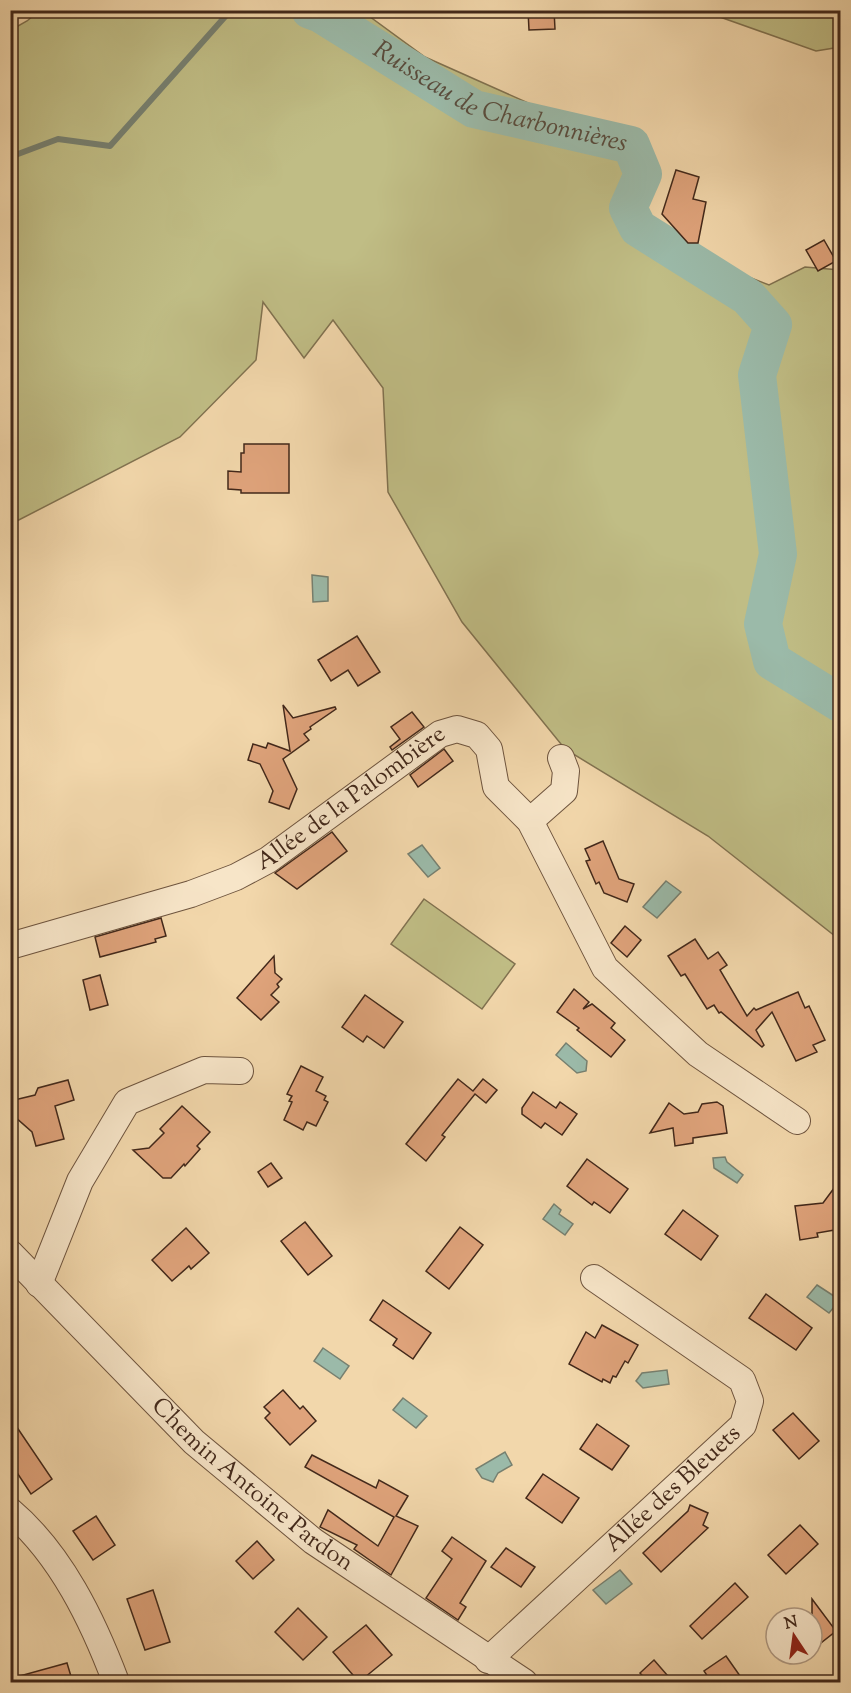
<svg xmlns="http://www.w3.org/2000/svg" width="851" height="1693" font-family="'Sorts Mill Goudy',serif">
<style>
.green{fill:#c0bd85;stroke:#817250;stroke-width:1.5}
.water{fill:#9bbaa9;stroke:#778070;stroke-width:1.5}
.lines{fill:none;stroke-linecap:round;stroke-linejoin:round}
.stream{stroke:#778070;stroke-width:6}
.river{stroke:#9bbaa9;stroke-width:38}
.building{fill:#dfa37b;stroke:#42281a;stroke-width:1.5}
.minor-casing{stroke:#6e543e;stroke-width:28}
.minor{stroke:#f7e5c8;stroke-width:26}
.labels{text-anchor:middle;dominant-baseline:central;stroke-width:4.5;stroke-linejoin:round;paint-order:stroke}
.street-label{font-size:24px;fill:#42281a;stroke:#f7e5c8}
.water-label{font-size:26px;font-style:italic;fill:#584c3e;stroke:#f7e5c8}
</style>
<rect width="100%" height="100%" fill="#f2d7ab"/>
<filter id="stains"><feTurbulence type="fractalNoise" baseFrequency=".00333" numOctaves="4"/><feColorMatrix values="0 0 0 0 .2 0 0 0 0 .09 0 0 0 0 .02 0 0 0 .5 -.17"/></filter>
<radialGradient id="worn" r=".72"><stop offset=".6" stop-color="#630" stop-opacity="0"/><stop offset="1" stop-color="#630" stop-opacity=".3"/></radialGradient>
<!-- green -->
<g class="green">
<path d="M39,11H362L425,57L580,126L629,145L632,200L640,234L769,285L805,267L840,270V940L708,836L565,749L462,622L388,492L383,388L333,320L304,358L263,302L256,360L180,437L11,524V30L27,21Z"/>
<path d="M703,11H840V47L816,51Z"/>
<path d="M424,899L515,964L482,1009L391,944Z"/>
</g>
<!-- water -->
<g class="water">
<path d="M312,575L328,577V601L313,602Z"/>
<path d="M422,845L440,868L428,877L408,854Z"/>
<path d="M666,881L681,892L657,918L643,907Z"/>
<path d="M566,1043L587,1061L586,1071L577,1073L556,1055Z"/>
<path d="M725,1157L727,1162L743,1175L737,1183L714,1168L713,1158Z"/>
<path d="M554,1204L561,1210L559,1214L573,1224L565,1235L543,1219Z"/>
<path d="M817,1285L840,1300L829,1313L807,1297Z"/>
<path d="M323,1348L349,1366L340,1379L314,1361Z"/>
<path d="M667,1370L669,1384L643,1388L636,1381L642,1373Z"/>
<path d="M403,1398L427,1416L416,1428L393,1410Z"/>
<path d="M505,1452L512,1465L498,1473L493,1482L482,1478L476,1469Z"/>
<path d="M620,1570L632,1584L606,1604L593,1590Z"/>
</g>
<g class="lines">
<!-- stream -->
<path class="stream" d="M10,157L58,139L110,146L231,10"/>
<!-- river -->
<path class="river" id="s1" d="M310,10L321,14L474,109L631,145L643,174L628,208L638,228L748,297L773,325L757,375L778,554L763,624L772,661L840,703"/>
</g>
<!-- building -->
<g class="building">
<path d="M528,10H554L555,29L529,30Z"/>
<path d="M676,170L699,177L693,199L706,202L698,243H688L662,214Z"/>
<path d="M824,240L836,261L818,271L806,250Z"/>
<path d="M244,444H289V493H241V490L228,489V471L241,472V453H244Z"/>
<path d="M357,636L380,672L358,686L348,670L331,681L318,660Z"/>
<path d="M283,705L293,718L335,707L336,709L310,727L311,729L304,734L309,740L283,759L297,789L289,809L269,802L273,791L260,764L248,760L253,744L266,748L268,743L290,751Z"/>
<path d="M412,712L424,727L392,750L390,747L400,739L391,727Z"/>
<path d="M444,749L453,761L418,787L410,775Z"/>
<path d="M332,832L347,851L297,889L275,873Z"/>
<path d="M603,841L619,879L634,884L627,902L604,893L599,882L596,884L586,861L590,860L585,849Z"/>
<path d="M161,918L166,936L155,939L156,942L100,957L95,937Z"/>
<path d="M625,926L641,940L627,957L611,943Z"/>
<path d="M695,939L708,959L718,952L727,965L720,970L747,1016L754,1008L756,1010L798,992L805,1008L809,1006L825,1040L813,1045L817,1052L796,1061L772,1012L756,1030L764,1045L762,1047L721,1012L719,1013L714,1005L707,1009L685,974L681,976L668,956Z"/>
<path d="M274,956L275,973L282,979L277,984L279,987L271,995L279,1002L261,1020L237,998Z"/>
<path d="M100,975L108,1005L90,1010L83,980Z"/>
<path d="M574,989L589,1002L583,1009L592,1004L615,1023L611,1028L625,1040L611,1057L577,1030L579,1028L557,1012Z"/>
<path d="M365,995L403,1022L384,1048L367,1036L363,1042L342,1027Z"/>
<path d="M301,1066L323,1077L316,1091L326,1096L324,1100L328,1102L316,1126L307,1122L303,1130L284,1120L292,1102L289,1101L292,1096L287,1094Z"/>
<path d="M458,1079L473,1091L483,1079L497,1090L486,1103L475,1094L442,1135L445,1137L426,1161L406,1144Z"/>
<path d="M68,1080L74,1100L55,1106L64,1139L36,1146L32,1132L14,1116L10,1101L35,1095L38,1088Z"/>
<path d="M533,1092L556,1108L560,1102L577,1114L562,1135L545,1123L541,1128L522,1114V1108Z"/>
<path d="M717,1102L723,1106L727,1133L693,1138V1143L675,1146L673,1128L650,1133L669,1103L684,1114L698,1112L702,1104Z"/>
<path d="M182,1106L210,1132L197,1146L200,1149L185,1166L184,1164L171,1178H163L133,1150L149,1148L164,1133L160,1129Z"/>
<path d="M587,1159L628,1189L610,1213L594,1202L592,1205L567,1186Z"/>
<path d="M271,1163L282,1178L268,1187L258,1172Z"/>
<path d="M840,1180V1229L817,1233L818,1237L800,1240L795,1206L823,1203Z"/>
<path d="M683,1210L718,1236L701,1260L665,1234Z"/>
<path d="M305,1222L332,1256L308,1275L281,1241Z"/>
<path d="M460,1227L483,1245L449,1289L426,1271Z"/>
<path d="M186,1228L209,1253L191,1269L189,1266L172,1281L152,1260Z"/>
<path d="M766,1294L812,1328L796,1350L749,1318Z"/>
<path d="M383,1300L431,1333L413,1359L393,1345L397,1339L370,1320Z"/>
<path d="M602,1325L638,1345L628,1363L625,1361L616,1377L613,1376L610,1383L603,1379L602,1382L569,1364L586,1332L595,1338Z"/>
<path d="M283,1390L300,1409L303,1406L316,1421L290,1445L265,1418L270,1413L264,1407Z"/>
<path d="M793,1413L819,1441L799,1459L773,1430Z"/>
<path d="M10,1417L52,1479L31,1494L10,1462Z"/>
<path d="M597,1424L629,1446L612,1470L580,1449Z"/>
<path d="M312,1455L376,1488L379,1480L408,1496L396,1516L418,1526L391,1575L354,1549L357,1545L320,1527L328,1510L378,1546L394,1517L305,1467Z"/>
<path d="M543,1474L579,1498L562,1523L526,1498Z"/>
<path d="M690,1505L708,1513L703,1525L708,1528L661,1572L643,1553L688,1511Z"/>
<path d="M96,1516L115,1545L93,1560L73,1531Z"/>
<path d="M800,1525L818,1544L786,1574L768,1555Z"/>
<path d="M452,1537L486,1561L460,1603L466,1607L458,1620L426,1598L452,1559L442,1551Z"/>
<path d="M257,1541L274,1560L253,1579L236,1561Z"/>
<path d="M506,1548L535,1567L521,1587L491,1567Z"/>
<path d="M735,1583L748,1597L702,1639L690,1626Z"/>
<path d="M153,1590L170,1642L145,1650L127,1599Z"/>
<path d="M812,1599L836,1631L812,1650Z"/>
<path d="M298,1608L327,1637L303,1660L275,1632Z"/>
<path d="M366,1625L392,1655L359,1682L333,1652Z"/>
<path d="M726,1656L745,1683H712L704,1671Z"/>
<path d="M654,1660L674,1683H649L640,1673Z"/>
<path d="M67,1663L73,1683H17L16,1677Z"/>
</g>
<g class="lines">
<defs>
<g id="minor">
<path d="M530,821L564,791L566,771L561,758"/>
<path id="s2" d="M10,946L191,894L236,877L268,860L440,734L457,729L477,735L489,749L496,787L530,821L605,968L698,1054L797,1121"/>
<path id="s3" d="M10,1253L194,1442L313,1541L524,1682"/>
<path d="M39,1284L80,1181L127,1102L204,1070L240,1071"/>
<path d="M10,1511C61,1554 93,1621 116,1682"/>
<path id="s4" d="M488,1660L743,1425L750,1401L742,1380L594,1278"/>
</g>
</defs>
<!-- minor casing -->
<use href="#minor" class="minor-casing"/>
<!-- minor -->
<use href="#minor" class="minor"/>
</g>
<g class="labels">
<!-- street labels -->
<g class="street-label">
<text stroke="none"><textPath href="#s2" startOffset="376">Allée de la Palombière</textPath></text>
<text stroke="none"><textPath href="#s3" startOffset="336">Chemin Antoine Pardon</textPath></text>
<text stroke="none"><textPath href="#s4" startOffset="252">Allée des Bleuets</textPath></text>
</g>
<!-- water labels -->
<g class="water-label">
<text stroke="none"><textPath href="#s1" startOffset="212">Ruisseau de Charbonnières</textPath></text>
</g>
</g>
<!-- margin -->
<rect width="851" height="1693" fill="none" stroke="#f2d7ab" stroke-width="36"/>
<rect x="12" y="12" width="827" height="1669" fill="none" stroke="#42281a" stroke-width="3"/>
<rect x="18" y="18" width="815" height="1657" fill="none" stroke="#42281a" stroke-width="1.5"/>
<!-- north arrow -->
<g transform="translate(794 1636) rotate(347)"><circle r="28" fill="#f7e5c8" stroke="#af9982" stroke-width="1.5"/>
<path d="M0-4.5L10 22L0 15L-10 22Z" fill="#8f2418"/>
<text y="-9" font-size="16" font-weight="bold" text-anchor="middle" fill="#42281a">N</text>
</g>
<rect width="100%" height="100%" filter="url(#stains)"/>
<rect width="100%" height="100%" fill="url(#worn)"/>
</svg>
